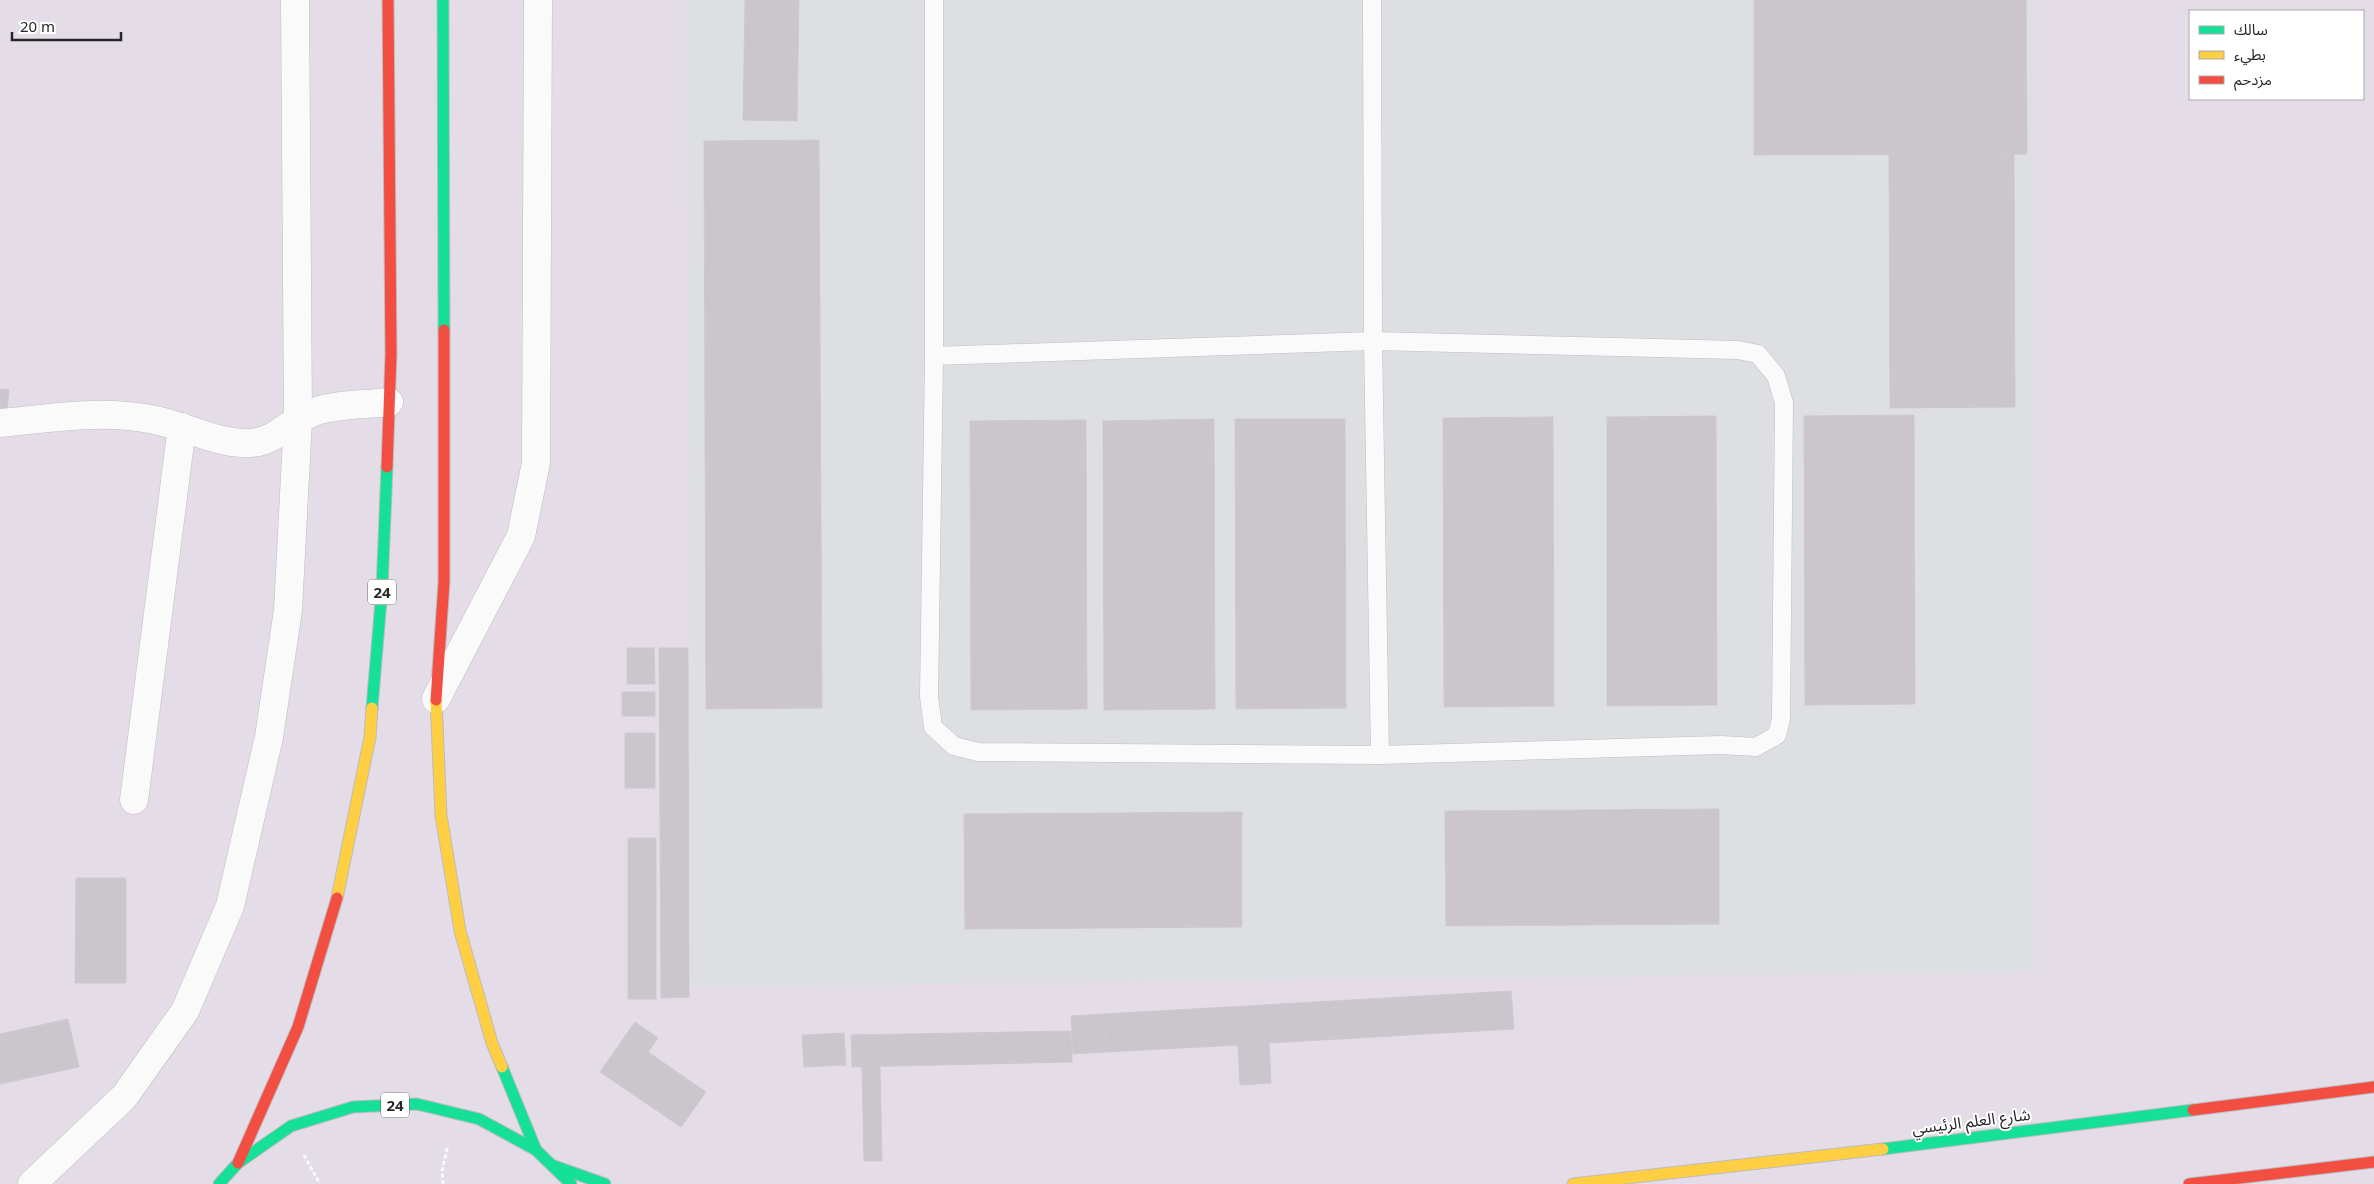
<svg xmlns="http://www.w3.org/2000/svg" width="2374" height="1184" font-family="'Noto Sans','Noto Sans Arabic',sans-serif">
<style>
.industrial{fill:#dedfe2}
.building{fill:#cbc6cc;stroke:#cfc8d1}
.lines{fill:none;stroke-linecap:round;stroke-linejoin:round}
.lane-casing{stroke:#bfbec0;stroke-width:19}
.street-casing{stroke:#bfbec0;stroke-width:29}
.fast-casing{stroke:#bebbbf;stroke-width:13}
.slow-casing{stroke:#bebbbf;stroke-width:13}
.jam-casing{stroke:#bebbbf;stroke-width:13}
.path{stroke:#fbfafb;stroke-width:3;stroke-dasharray:4 2.5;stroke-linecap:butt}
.lane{stroke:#fbfafb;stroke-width:18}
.street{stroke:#fbfafb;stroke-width:28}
.fast{stroke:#16e098;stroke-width:11}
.slow{stroke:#ffcf43;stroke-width:11}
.jam{stroke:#f24e42;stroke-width:11}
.labels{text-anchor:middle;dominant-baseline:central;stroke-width:4;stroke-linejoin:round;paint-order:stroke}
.shield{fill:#fff;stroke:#686868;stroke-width:1}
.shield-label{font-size:15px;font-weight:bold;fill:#272727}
.street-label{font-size:16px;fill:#272727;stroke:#fff}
</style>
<rect width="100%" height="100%" fill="#e4dce7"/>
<!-- industrial -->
<path class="industrial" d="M686,0H2033L2035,972L691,987Z"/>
<!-- building -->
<g class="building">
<path d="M745,0H799L797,121L743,120Z"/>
<path d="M1754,0H2026L2027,154L1754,155Z"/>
<path d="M819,140L822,708L706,709L704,141Z"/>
<path d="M1889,154H2014L2015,407L1890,408Z"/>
<path d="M0,389L9,390L7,409H0Z"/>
<path d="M1914,415L1915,704L1805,705L1804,416Z"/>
<path d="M1716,416L1717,705L1607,706V417Z"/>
<path d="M1553,417L1554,706L1444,707L1443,418Z"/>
<path d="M1214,419L1215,709L1104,710L1103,421Z"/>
<path d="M1235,419H1345L1346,708L1236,709Z"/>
<path d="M1086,420L1087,709L971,710L970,421Z"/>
<path d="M627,648H654L655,684H627Z"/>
<path d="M659,648H688L689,997L661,998Z"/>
<rect x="622" y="692" width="33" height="24"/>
<rect x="625" y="733" width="30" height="55"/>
<path d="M1719,809V924L1446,926L1445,811Z"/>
<path d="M1242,812V927L965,929L964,814Z"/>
<rect x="628" y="838" width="28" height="161"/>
<path d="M76,878H126V983H75Z"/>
<path d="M1511,991L1514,1029L1269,1043L1271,1083L1240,1085L1238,1045L1106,1052L1103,1014Z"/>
<path d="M1103,1014L1106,1052L1073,1054L1071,1016Z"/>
<path d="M68,1019L79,1067L0,1084V1034Z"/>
<path d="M635,1022L658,1038L648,1052L706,1092L681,1127L600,1072Z"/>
<path d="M1071,1031L1072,1062L852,1067L851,1035Z"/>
<path d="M844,1033L846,1065L804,1067L802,1035Z"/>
<path d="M880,1066L882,1161H864L862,1067Z"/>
</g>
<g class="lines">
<defs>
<g id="lane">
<path d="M934,0V356L1373,341L1738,350L1758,354L1776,376L1784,403L1781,719L1777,735L1756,747L1721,745L1380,755L978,752L954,746L933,727L929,697L934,356"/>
<path d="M1372,0L1373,341L1380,755"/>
</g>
<g id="street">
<path d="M0,423C53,418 102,409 155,420C185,426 220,445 250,443C276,442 291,420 314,412C334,404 366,405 389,402"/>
<path d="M436,699L521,536L536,463L538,0"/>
<path d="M134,800L182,427"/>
<path d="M32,1184L124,1097L185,1011L230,906L269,737L288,610L298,419L295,0"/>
</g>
<g id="fast">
<path d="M443,0L444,330"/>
<path d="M372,708L382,589L387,467"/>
<path d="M502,1067L536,1150"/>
<path d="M1883,1149L2193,1110"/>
<path d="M554,1166L605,1184"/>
<path d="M219,1184L238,1163L291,1126L353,1107L417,1104L479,1119L536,1150L571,1184"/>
</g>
<g id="slow">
<path d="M436,700L441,815L460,931L492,1043L502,1067"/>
<path d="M337,898L370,737L372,708"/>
<path d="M1573,1184L1883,1149"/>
</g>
<g id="jam">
<path d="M387,467L391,354L388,0"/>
<path d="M436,700L444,582V330"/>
<path d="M2193,1110L2374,1087"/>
<path d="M238,1163L298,1027L337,898"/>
<path d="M2189,1184L2374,1162"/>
</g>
</defs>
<!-- lane casing -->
<use href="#lane" class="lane-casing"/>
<!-- street casing -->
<use href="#street" class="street-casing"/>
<!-- fast casing -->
<use href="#fast" class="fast-casing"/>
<!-- slow casing -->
<use href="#slow" class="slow-casing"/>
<!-- jam casing -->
<use href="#jam" class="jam-casing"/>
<!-- path -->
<g class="path">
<path d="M304,1155L320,1184"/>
<path d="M443,1184L442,1171L448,1145"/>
</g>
<!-- lane -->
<use href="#lane" class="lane"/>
<!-- street -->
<use href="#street" class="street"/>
<!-- fast -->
<use href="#fast" class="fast"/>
<!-- slow -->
<use href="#slow" class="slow"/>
<!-- jam -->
<use href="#jam" class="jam"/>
</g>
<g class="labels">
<!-- shield labels -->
<g class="shield">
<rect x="368" y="579.5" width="28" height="25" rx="4"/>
<rect x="381" y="1092.5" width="28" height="25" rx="4"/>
</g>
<g class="shield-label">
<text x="382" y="592">24</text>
<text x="395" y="1105">24</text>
</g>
<!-- street labels -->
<g class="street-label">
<text transform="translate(1971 1121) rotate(-7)">شارع العلم الرئيسي</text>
</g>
</g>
<!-- legend -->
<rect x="2189" y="10" width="175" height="90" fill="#ffffff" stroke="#a9a9a9"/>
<rect x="2199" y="26" width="25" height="8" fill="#16e098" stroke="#a9a9a9"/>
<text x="2234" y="35" font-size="15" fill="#272727">سالك</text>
<rect x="2199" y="51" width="25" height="8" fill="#ffcf43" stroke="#a9a9a9"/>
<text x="2234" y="60" font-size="15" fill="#272727">بطيء</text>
<rect x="2199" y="76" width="25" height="8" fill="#f24e42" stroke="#a9a9a9"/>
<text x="2234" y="85" font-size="15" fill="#272727">مزدحم</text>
<!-- scale -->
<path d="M12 32v8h109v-8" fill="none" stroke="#272727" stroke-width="2.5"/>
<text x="20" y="32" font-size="15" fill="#272727" stroke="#ffffff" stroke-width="4" paint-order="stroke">20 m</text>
</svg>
